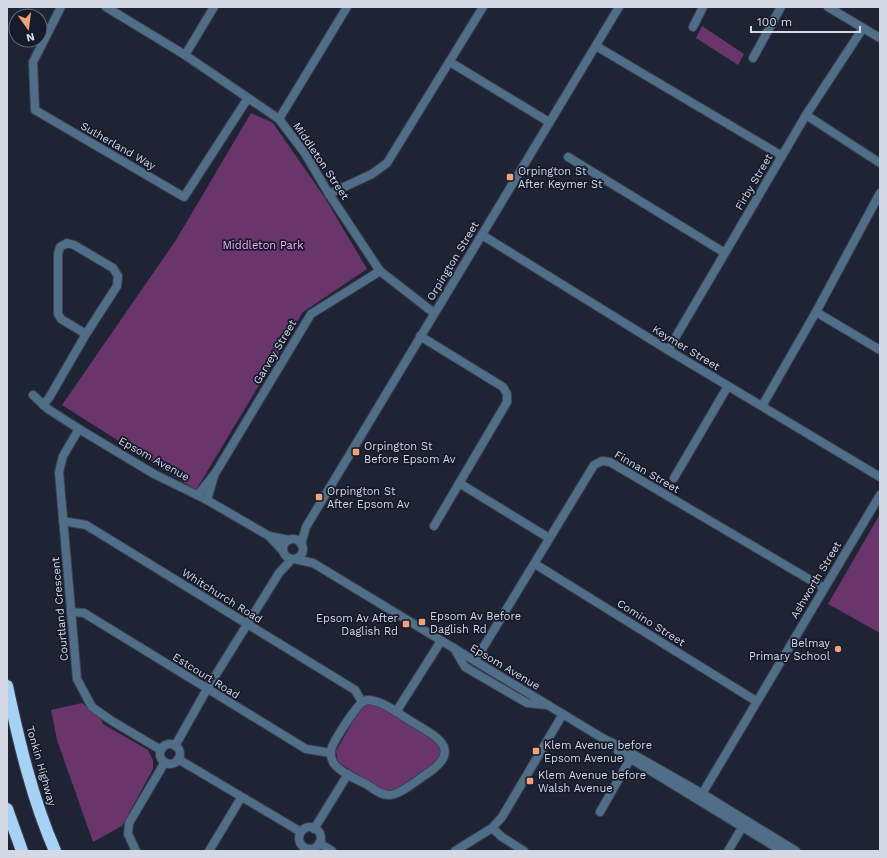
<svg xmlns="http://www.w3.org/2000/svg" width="887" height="858" font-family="'Work Sans',sans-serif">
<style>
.green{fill:#6a356b}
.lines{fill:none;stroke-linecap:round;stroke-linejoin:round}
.minor-casing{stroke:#3c4151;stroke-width:10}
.tertiary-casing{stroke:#3c4151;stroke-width:10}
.motorway-casing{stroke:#3c4151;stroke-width:14}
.minor{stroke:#506e87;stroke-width:8}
.tertiary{stroke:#506e87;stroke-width:8}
.motorway{stroke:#a6d2f6;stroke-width:12}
.poi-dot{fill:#f0a279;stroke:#161b2b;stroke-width:1.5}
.labels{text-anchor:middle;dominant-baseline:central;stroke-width:3.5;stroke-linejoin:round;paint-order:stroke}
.street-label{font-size:11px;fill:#d5d9e5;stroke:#161b2b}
.poi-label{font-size:11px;fill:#d5d9e5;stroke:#161b2b;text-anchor:start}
.park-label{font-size:11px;fill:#fca9fe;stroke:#161b2b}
</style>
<rect width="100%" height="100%" fill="#1f2435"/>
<!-- green -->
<g class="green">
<path d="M702,26L744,54L738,65L696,38Z"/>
<path d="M251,113L273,123L325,198L367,269L303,312L196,490L62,405L176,240Z"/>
<path d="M880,514V633L828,604Z"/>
<path d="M82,703L101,719L103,724L148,750L153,760V769L122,826L93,842L57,740L51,710Z"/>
<path d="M369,703L376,704L438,741L442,751L436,766L396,790L390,791L382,790L338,762L336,751L361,707Z"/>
</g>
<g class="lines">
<defs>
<g id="minor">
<path d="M61,7L33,62L35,110L184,197L248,98"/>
<path d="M106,7L185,55L279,119L304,152L329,194L380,271L434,313"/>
<path d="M693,27L703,7"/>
<path d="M596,46L782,156"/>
<path d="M185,55L214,7"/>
<path d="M753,58L781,7"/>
<path d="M450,62L549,122"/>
<path d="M806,115L880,163"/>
<path d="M279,119L347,7"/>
<path d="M568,157L725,253"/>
<path d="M329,194L372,174L387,163L483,7"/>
<path d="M482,235L668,350L880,477"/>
<path d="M816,312L880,350"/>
<path d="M420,336L503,387L507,394V402L434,526"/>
<path d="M668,350L806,115L863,28"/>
<path d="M33,395L48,409L79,429L154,474L207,500L269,536L283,551"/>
<path d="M43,405L49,398L86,334L117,286L118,276L113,268L74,245L67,243L60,247L58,254V314L61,319L86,334"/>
<path d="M762,406L816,312L880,193"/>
<path d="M79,429L63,456L59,472L77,679L92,707L112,721L161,750"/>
<path d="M674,478L728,386"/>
<path d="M459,483L549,538"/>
<path d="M198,495L216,472L311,314L380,271"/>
<path d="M207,500L214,476"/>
<path d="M63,521L86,525L355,690L362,702"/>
<path d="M269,536L289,540"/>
<path d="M535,564L756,701"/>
<path d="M71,612L84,613L306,749L331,753"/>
<path d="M454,648L465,667L520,699L527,703L548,705"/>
<path d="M475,661L594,465L602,461L610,462L824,588"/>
<path d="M368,700C383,701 396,712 409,720C435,736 466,749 425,775C416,781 401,794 390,795C381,796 373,788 366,784C357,780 337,770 333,762C331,758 330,752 332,747C335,739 356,706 363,702C364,701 366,700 368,700Z"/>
<path d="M396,712L441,641"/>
<circle cx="170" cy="754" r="10"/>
<path d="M175,746L207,689L279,573L292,559"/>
<path d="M178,759L301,832"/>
<path d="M699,799L880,495"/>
<path d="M600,812L633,754"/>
<circle cx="310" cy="838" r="11"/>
<path d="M492,828L502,837L524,851"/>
<path d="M314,829L348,774"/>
<path d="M319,843L332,851"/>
<path d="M136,851L128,834L129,823L165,762"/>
<path d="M209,851L241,798"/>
<path d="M455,851L492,828L502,817L563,714"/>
<path d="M728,851L746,821"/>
</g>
<g id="tertiary">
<path d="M828,7L880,38"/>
<circle cx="293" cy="549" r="10"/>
<path d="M301,544L306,527L619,7"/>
<path d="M295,559L313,563L604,739L617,745L703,794L796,851"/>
<path d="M618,751L782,851"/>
</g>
<g id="motorway">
<path d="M7,686C19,742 32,798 55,851"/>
<path d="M7,809L22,851"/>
</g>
</defs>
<!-- minor casing -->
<use href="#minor" class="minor-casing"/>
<!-- tertiary casing -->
<use href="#tertiary" class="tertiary-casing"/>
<!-- motorway casing -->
<use href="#motorway" class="motorway-casing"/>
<!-- minor -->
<use href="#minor" class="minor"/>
<!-- tertiary -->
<use href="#tertiary" class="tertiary"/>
<!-- motorway -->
<use href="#motorway" class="motorway"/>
</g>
<!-- markers -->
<g class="poi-dot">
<rect x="506" y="173" width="8" height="8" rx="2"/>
<rect x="352" y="448" width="8" height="8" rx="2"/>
<rect x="315" y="493" width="8" height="8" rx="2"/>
<rect x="418" y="618" width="8" height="8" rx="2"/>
<rect x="402" y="620" width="8" height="8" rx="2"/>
<circle cx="838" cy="649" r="4"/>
<rect x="532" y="747" width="8" height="8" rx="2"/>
<rect x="526" y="777" width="8" height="8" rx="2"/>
</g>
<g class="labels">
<!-- street labels -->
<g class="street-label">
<text transform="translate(118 146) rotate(30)">Sutherland Way</text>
<text transform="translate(321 161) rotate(56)">Middleton Street</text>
<text transform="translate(754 182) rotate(-60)">Firby Street</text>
<text transform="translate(453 261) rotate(-59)">Orpington Street</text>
<text transform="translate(686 348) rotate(31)">Keymer Street</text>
<text transform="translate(275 352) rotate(-59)">Garvey Street</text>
<text transform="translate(154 459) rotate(29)">Epsom Avenue</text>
<text transform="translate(647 472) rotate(30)">Finnan Street</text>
<text transform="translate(816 580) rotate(-59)">Ashworth Street</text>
<text transform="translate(222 596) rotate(32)">Whitchurch Road</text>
<text transform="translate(60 609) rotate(-95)">Courtland Crescent</text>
<text transform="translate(651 623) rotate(32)">Comino Street</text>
<text transform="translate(505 667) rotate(31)">Epsom Avenue</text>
<text transform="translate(206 676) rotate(32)">Estcourt Road</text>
<text transform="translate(41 766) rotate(74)">Tonkin Highway</text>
</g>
<!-- poi labels -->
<g class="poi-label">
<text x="518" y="171">Orpington St<tspan x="518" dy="13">After Keymer St</tspan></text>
<text x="364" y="446">Orpington St<tspan x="364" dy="13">Before Epsom Av</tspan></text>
<text x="327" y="491">Orpington St<tspan x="327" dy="13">After Epsom Av</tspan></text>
<text x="430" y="616">Epsom Av Before<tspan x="430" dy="13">Daglish Rd</tspan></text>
<text x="398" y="618" text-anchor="end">Epsom Av After<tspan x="398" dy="13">Daglish Rd</tspan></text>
<text x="830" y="643" text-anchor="end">Belmay<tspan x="830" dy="13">Primary School</tspan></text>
<text x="544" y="745">Klem Avenue before<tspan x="544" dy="13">Epsom Avenue</tspan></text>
<text x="538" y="775">Klem Avenue before<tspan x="538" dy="13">Walsh Avenue</tspan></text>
</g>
<!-- park labels -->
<g class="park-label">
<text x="263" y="245">Middleton Park</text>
</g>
</g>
<!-- border -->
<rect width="887" height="858" fill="none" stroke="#d5d9e5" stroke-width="16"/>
<!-- north arrow -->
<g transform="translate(28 28) rotate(166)"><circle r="19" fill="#161b2b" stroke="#626775"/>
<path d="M0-3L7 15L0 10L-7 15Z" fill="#f0a279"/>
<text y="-6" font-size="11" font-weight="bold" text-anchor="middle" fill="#d5d9e5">N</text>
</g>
<!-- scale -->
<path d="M751 26v6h109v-6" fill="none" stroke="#d5d9e5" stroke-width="2"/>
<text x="757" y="26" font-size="12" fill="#d5d9e5" stroke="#161b2b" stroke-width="3" paint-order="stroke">100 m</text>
</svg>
